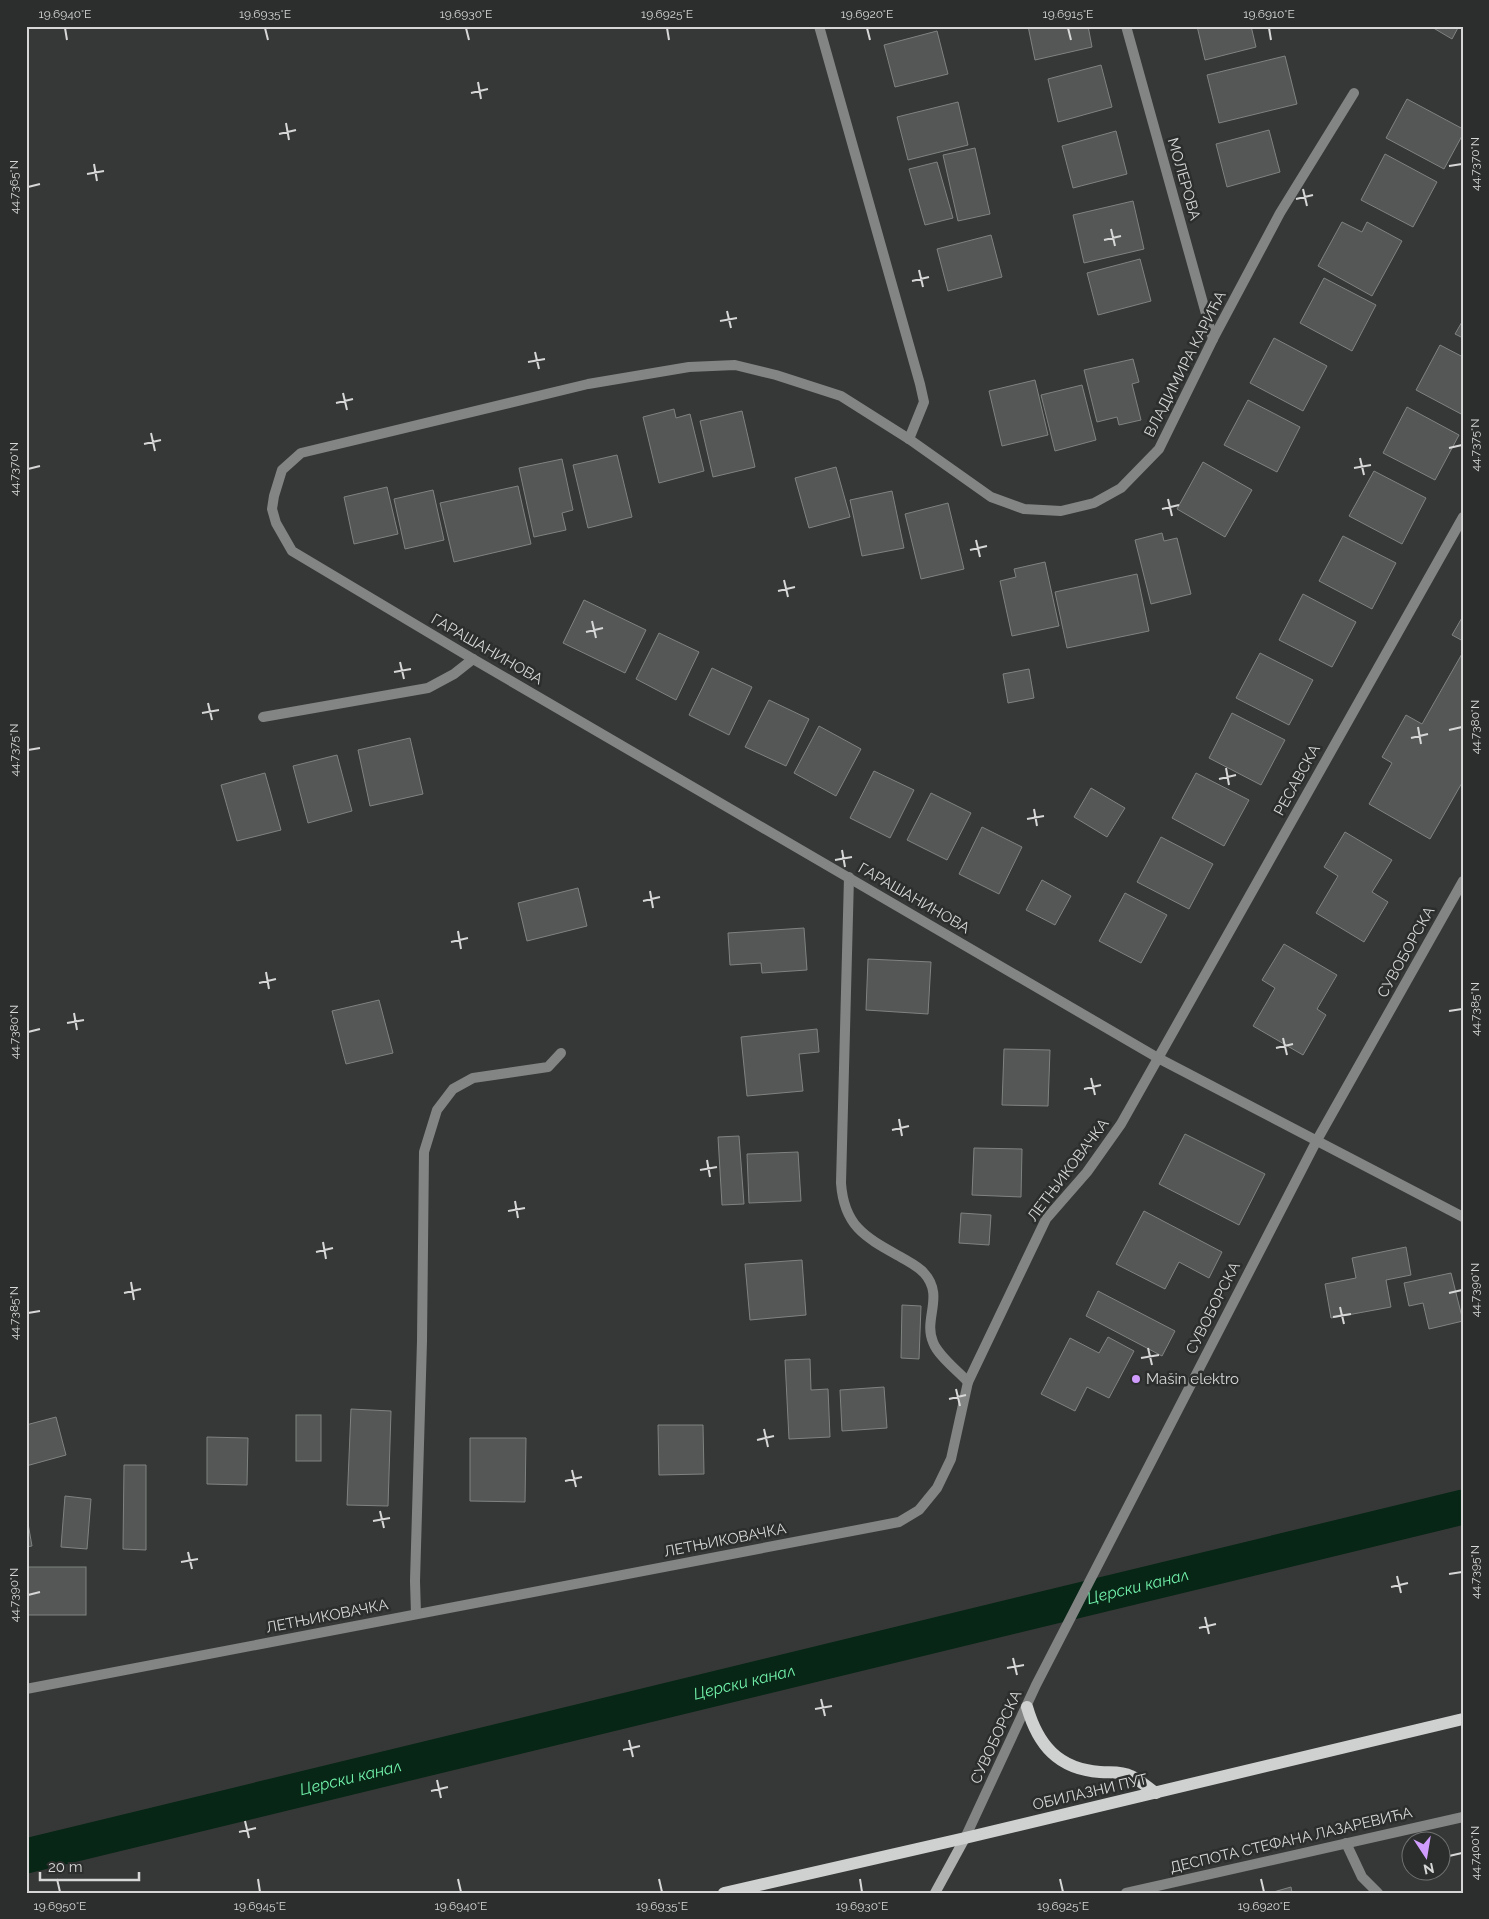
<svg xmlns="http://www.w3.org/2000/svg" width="1489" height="1919" font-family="Raleway,sans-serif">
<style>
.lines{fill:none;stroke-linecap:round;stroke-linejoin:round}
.canal{stroke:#072616;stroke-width:35}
.building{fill:#545755;stroke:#7f8380}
.service{stroke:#838584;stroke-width:10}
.minor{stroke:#838584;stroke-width:10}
.tertiary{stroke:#838584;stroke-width:10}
.secondary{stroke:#adb0ae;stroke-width:10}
.primary{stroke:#ced1cf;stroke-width:12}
.ticks{fill:none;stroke:#d6d7d6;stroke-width:2}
.poi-dot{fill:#d09dff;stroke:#2b2e2c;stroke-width:2}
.labels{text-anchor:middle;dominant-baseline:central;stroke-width:5;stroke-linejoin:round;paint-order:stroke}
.street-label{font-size:15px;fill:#d6d7d6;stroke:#2b2e2c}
.poi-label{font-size:15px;fill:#d6d7d6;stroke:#2b2e2c;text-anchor:start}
.water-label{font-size:16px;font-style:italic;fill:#73f3ac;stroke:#2b2e2c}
.neatline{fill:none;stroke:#d6d7d6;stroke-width:2}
.ticks-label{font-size:12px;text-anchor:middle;fill:#d6d7d6}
</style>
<rect width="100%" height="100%" fill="#363837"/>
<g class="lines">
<!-- canal -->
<path class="canal" id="s1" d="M26,1856L1463,1507"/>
</g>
<!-- building -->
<g class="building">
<path d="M1028,26H1088L1092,47L1035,60Z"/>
<path d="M1197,26H1251L1256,47L1205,60Z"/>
<path d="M1430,26H1459L1452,39Z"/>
<path d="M937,31L948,74L895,87L884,45Z"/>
<path d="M1285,56L1297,104L1219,123L1207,75Z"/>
<path d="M1101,65L1112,107L1058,122L1048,79Z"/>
<path d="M1407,99L1463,129V134L1444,169L1386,138Z"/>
<path d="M958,102L968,145L908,160L897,117Z"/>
<path d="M1269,130L1280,172L1227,187L1216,144Z"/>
<path d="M1116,131L1127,174L1073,188L1062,146Z"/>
<path d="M975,148L990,214L958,221L943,155Z"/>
<path d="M1385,154L1437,182L1413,227L1361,200Z"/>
<path d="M937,162L953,218L925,225L909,169Z"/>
<path d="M1133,201L1144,249L1084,263L1073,215Z"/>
<path d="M1342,222L1362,232L1367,222L1402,241L1372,296L1318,266Z"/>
<path d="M991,235L1002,277L948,291L937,249Z"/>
<path d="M1140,259L1151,301L1098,315L1087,273Z"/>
<path d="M1324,278L1376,305L1352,351L1300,323Z"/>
<path d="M1463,320V338L1455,334Z"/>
<path d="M1274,338L1327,366L1303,411L1250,383Z"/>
<path d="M1440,345L1463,357V415L1416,390Z"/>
<path d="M1133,359L1139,382L1132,384L1141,420L1119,425L1117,417L1097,422L1084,370Z"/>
<path d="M1035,380L1048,435L1002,446L989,391Z"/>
<path d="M1082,385L1096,440L1055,451L1041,395Z"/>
<path d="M1248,400L1300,427L1277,472L1224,445Z"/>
<path d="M1407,407L1459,435L1435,480L1383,453Z"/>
<path d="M674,409L676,418L690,414L704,471L659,483L643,417Z"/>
<path d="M742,411L755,467L713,477L700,421Z"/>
<path d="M617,455L632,517L588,528L573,465Z"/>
<path d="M562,459L573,510L562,513L566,530L534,537L519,468Z"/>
<path d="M1203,462L1252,490L1225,537L1177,509Z"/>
<path d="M836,467L850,517L809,528L795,478Z"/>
<path d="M1374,471L1426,498L1402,544L1349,516Z"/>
<path d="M518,486L531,544L454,562L440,503Z"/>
<path d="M387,487L398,534L354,544L344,497Z"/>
<path d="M433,490L444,540L405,549L394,499Z"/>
<path d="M892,491L904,548L862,556L850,500Z"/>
<path d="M948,503L964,569L921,579L905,514Z"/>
<path d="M1162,533L1164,541L1177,538L1191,594L1151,604L1135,540Z"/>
<path d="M1343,536L1396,563L1372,609L1319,581Z"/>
<path d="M1045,562L1059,626L1012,636L1000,581L1016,577L1014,569Z"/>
<path d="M1137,574L1149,631L1067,648L1055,592Z"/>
<path d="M1303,594L1356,622L1332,667L1279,640Z"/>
<path d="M584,600L646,630L625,673L563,643Z"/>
<path d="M1463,616V641L1452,635Z"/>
<path d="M659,633L699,652L676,700L636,679Z"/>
<path d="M1463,652V781L1430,839L1369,804L1392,763L1382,757L1406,715L1422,724Z"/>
<path d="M1260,653L1313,680L1289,725L1236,698Z"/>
<path d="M712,668L752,687L729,735L689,715Z"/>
<path d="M1029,669L1034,698L1008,703L1003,674Z"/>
<path d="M769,700L809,719L786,766L745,747Z"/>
<path d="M1232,713L1285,740L1261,785L1209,758Z"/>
<path d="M819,726L861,749L836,796L794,773Z"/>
<path d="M410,738L423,794L370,806L358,750Z"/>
<path d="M337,755L352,811L308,823L293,766Z"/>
<path d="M874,771L914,790L890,838L850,818Z"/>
<path d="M265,773L281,830L237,841L221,785Z"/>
<path d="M1196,773L1249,800L1224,846L1172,818Z"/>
<path d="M1091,788L1125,808L1107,837L1074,817Z"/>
<path d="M931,793L971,813L947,860L907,840Z"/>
<path d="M982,827L1022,847L999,894L959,874Z"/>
<path d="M1345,832L1392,860L1372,892L1388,902L1364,942L1316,913L1338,876L1324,867Z"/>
<path d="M1161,837L1213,864L1189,909L1137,882Z"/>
<path d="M1042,880L1071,896L1055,925L1026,910Z"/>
<path d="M578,888L587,926L527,941L518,903Z"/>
<path d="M1125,893L1167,915L1141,963L1099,941Z"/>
<path d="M804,928L807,970L762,973L761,963L730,965L728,933Z"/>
<path d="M1284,944L1337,975L1317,1009L1326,1015L1303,1055L1253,1026L1275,988L1262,980Z"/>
<path d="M868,959L931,962L928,1014L866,1010Z"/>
<path d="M379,1000L393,1053L346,1064L332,1011Z"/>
<path d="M817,1029L819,1052L799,1054L803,1091L747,1096L741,1037Z"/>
<path d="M1004,1049L1050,1050L1048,1106L1002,1105Z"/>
<path d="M1185,1134L1265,1174L1239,1225L1159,1184Z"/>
<path d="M739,1136L744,1204L722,1205L718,1137Z"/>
<path d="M974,1148L1022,1149L1021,1197L972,1195Z"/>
<path d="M798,1152L801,1201L749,1203L747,1154Z"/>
<path d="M1144,1211L1222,1252L1209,1278L1179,1262L1165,1289L1116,1264Z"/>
<path d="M961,1213L991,1215L989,1245L959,1243Z"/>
<path d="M1406,1247L1411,1275L1386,1280L1391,1307L1331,1318L1325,1284L1356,1278L1352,1258Z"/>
<path d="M802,1260L806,1315L750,1320L745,1264Z"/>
<path d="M1451,1273L1463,1321L1429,1329L1423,1303L1409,1306L1404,1283Z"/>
<path d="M1098,1291L1175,1331L1162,1356L1086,1316Z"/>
<path d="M902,1305L921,1306L919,1359L901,1358Z"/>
<path d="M1108,1337L1134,1351L1109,1398L1087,1387L1075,1411L1041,1394L1070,1338L1099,1353Z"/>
<path d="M810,1359L811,1390L828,1389L830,1437L789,1439L785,1360Z"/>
<path d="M884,1387L887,1428L842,1431L840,1390Z"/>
<path d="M351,1409L391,1411L388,1506L347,1505Z"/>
<rect x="296" y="1415" width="25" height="46"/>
<path d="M56,1417L66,1455L26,1466V1425Z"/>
<path d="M658,1425H703L704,1474L659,1475Z"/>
<path d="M207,1437L248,1438L247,1485L207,1484Z"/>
<path d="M470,1438H526L525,1502L470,1501Z"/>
<path d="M124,1465H146V1550L123,1549Z"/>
<path d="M65,1496L91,1499L87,1549L61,1547Z"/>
<path d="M26,1512L32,1546L26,1547Z"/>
<rect x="26" y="1567" width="60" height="48"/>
<path d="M1291,1887L1292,1893H1270Z"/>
</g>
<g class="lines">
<!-- service -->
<path class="service" d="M416,1614L415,1581L422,1341L424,1152L437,1110L453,1089L473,1078L548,1067L561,1053"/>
<!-- minor -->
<g class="minor">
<path d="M819,26L920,384L924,402L909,439"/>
<path d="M1126,26L1213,339"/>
<path d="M1354,93L1280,213L1213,339L1159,449L1121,488L1094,503L1061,511L1024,509L991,497L909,439L841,396L776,375L735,365L689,367L588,384L301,453L282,470L274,496L272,509L276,523L292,551L473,659L1158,1058L1463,1217"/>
<path d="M263,717L428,688L454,674L473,659"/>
<path d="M849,877L841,1183C844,1226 865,1237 899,1256C907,1261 918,1266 924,1273C945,1296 923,1319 933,1342C938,1356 958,1371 968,1382"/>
<path d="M26,1689L899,1522L919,1510L937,1488L951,1459L968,1382L1046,1219L1087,1172L1121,1124L1463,517"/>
<path d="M1346,1843L1362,1877L1378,1893"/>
<path d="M1126,1893L1463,1817"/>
</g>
<!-- tertiary -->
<path class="tertiary" d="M965,1838L1036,1685L1317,1140L1463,881"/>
<!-- secondary -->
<path class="secondary" d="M935,1893L965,1838"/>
<!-- primary -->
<g class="primary">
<path d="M1027,1707C1038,1745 1058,1769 1100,1772C1110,1773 1121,1771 1131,1776C1140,1780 1148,1788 1156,1793"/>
<path d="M724,1893L965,1838L1463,1719"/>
</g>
</g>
<!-- ticks -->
<path class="ticks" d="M65,28L67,40M265,28L268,40M466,28L469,40M667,28L669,40M867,28L870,40M1068,28L1071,40M1269,28L1271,40M478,82L481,99M471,93L488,89M286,123L289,140M279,134L296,130M94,164L97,181M1449,166L1462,164M87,174L104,171M28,187L40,184M1303,189L1307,206M1296,199L1313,195M1111,229L1115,246M1104,240L1121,236M919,270L923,287M912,281L929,277M727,311L731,328M720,321L737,318M535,352L539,369M528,362L545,359M343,393L347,410M336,403L353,399M151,433L155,451M144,444L161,440M1449,448L1462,445M1360,458L1364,475M1354,468L1371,465M28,469L40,466M1168,499L1172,516M1162,509L1179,505M976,540L980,557M970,550L987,546M784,580L788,597M778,591L795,587M592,621L596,638M586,632L603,628M400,662L404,679M394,672L411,669M208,703L212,720M202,713L219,710M1418,727L1421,744M1449,730L1462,727M1411,738L1428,734M28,750L40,748M1226,768L1229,785M1219,779L1236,775M1034,809L1037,826M1027,819L1044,816M842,850L845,867M835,860L852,857M650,891L653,908M643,901L660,897M458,931L461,949M451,942L468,938M266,972L269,989M259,983L276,979M1449,1011L1462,1009M74,1013L77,1030M67,1023L84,1020M28,1032L40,1029M1283,1038L1287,1055M1276,1048L1293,1044M1091,1078L1095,1095M1084,1089L1101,1085M899,1119L902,1136M892,1130L909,1126M707,1160L710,1177M700,1170L717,1167M515,1201L518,1218M508,1211L525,1208M323,1242L326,1259M316,1252L333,1248M131,1282L134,1300M124,1293L141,1289M1449,1293L1462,1290M1340,1307L1344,1324M28,1313L40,1311M1333,1317L1351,1314M1148,1348L1152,1365M1141,1358L1159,1355M956,1389L960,1406M949,1399L966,1395M764,1429L768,1447M757,1440L774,1436M572,1470L576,1487M565,1481L582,1477M380,1511L384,1528M373,1521L390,1518M188,1552L192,1569M181,1562L198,1559M1449,1574L1462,1572M1397,1576L1401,1593M1391,1587L1408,1583M28,1595L40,1592M1205,1617L1209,1634M1199,1628L1216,1624M1013,1658L1017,1675M1007,1668L1024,1665M821,1699L825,1716M815,1709L832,1706M629,1740L633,1757M623,1750L640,1746M437,1780L441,1798M431,1791L448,1787M245,1821L249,1838M239,1832L256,1828M1449,1856L1462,1853M57,1879L60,1892M258,1879L260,1892M458,1879L461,1892M659,1879L662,1892M860,1879L862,1892M1060,1879L1063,1892M1261,1879L1264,1892"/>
<!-- markers -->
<circle class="poi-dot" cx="1136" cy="1379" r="5"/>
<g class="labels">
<!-- street labels -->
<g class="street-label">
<text transform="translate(1184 179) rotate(74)">МОЛЕРОВА</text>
<text transform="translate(1185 364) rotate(-63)">ВЛАДИМИРА КАРИЋА</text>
<text transform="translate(487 649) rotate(30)">ГАРАШАНИНОВА</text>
<text transform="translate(1297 780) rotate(-61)">РЕСАВСКА</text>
<text transform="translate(914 898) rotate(30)">ГАРАШАНИНОВА</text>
<text transform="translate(1406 952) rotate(-61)">СУВОБОРСКА</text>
<text transform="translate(1068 1170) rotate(-53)">ЛЕТЊИКОВАЧКА</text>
<text transform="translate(1213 1308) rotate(-63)">СУВОБОРСКА</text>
<text transform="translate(725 1540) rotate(-11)">ЛЕТЊИКОВАЧКА</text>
<text transform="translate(327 1616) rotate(-11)">ЛЕТЊИКОВАЧКА</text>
<text transform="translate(996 1737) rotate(-65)">СУВОБОРСКА</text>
<text transform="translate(1090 1792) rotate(-13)">ОБИЛАЗНИ ПУТ</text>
<text transform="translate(1291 1840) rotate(-13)">ДЕСПОТА СТЕФАНА ЛАЗАРЕВИЋА</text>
</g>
<!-- poi labels -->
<g class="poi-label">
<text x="1146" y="1379">Mašin elektro</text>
</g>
<!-- water labels -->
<g class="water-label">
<text stroke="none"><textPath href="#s1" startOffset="1144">Церски канал</textPath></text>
<text stroke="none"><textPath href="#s1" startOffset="739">Церски канал</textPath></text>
<text stroke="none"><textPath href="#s1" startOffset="334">Церски канал</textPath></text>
</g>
</g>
<!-- border -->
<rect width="1489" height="1919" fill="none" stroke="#2b2e2c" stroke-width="55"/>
<!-- north arrow -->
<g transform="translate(1426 1856) rotate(168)"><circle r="24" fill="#2b2e2c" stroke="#6f7270"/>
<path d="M0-4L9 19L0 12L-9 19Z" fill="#d09dff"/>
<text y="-8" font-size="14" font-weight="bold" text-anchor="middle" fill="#d6d7d6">N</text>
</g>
<!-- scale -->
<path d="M40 1872v8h99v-8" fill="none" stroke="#d6d7d6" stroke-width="2.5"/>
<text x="48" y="1872" font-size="15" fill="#d6d7d6" stroke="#2b2e2c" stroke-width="4" paint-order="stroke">20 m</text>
<rect x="28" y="28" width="1434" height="1864" class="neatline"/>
<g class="ticks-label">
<text x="65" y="18">19.6940°E</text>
<text x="265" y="18">19.6935°E</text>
<text x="466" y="18">19.6930°E</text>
<text x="667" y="18">19.6925°E</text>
<text x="867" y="18">19.6920°E</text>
<text x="1068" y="18">19.6915°E</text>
<text x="1269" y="18">19.6910°E</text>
<text transform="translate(1475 164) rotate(-90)" y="4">44.7370°N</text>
<text transform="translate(14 187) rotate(-90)" y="4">44.7365°N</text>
<text transform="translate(1475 445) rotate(-90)" y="4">44.7375°N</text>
<text transform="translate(14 469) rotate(-90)" y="4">44.7370°N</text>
<text transform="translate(1475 727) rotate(-90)" y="4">44.7380°N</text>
<text transform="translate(14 750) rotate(-90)" y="4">44.7375°N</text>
<text transform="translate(1475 1009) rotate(-90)" y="4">44.7385°N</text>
<text transform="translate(14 1032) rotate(-90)" y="4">44.7380°N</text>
<text transform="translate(1475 1290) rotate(-90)" y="4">44.7390°N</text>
<text transform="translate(14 1313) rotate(-90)" y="4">44.7385°N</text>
<text transform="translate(1475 1572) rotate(-90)" y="4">44.7395°N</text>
<text transform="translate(14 1595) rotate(-90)" y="4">44.7390°N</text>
<text transform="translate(1475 1853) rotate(-90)" y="4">44.7400°N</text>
<text x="60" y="1910">19.6950°E</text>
<text x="260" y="1910">19.6945°E</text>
<text x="461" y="1910">19.6940°E</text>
<text x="662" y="1910">19.6935°E</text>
<text x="862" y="1910">19.6930°E</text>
<text x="1063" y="1910">19.6925°E</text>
<text x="1264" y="1910">19.6920°E</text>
</g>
</svg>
